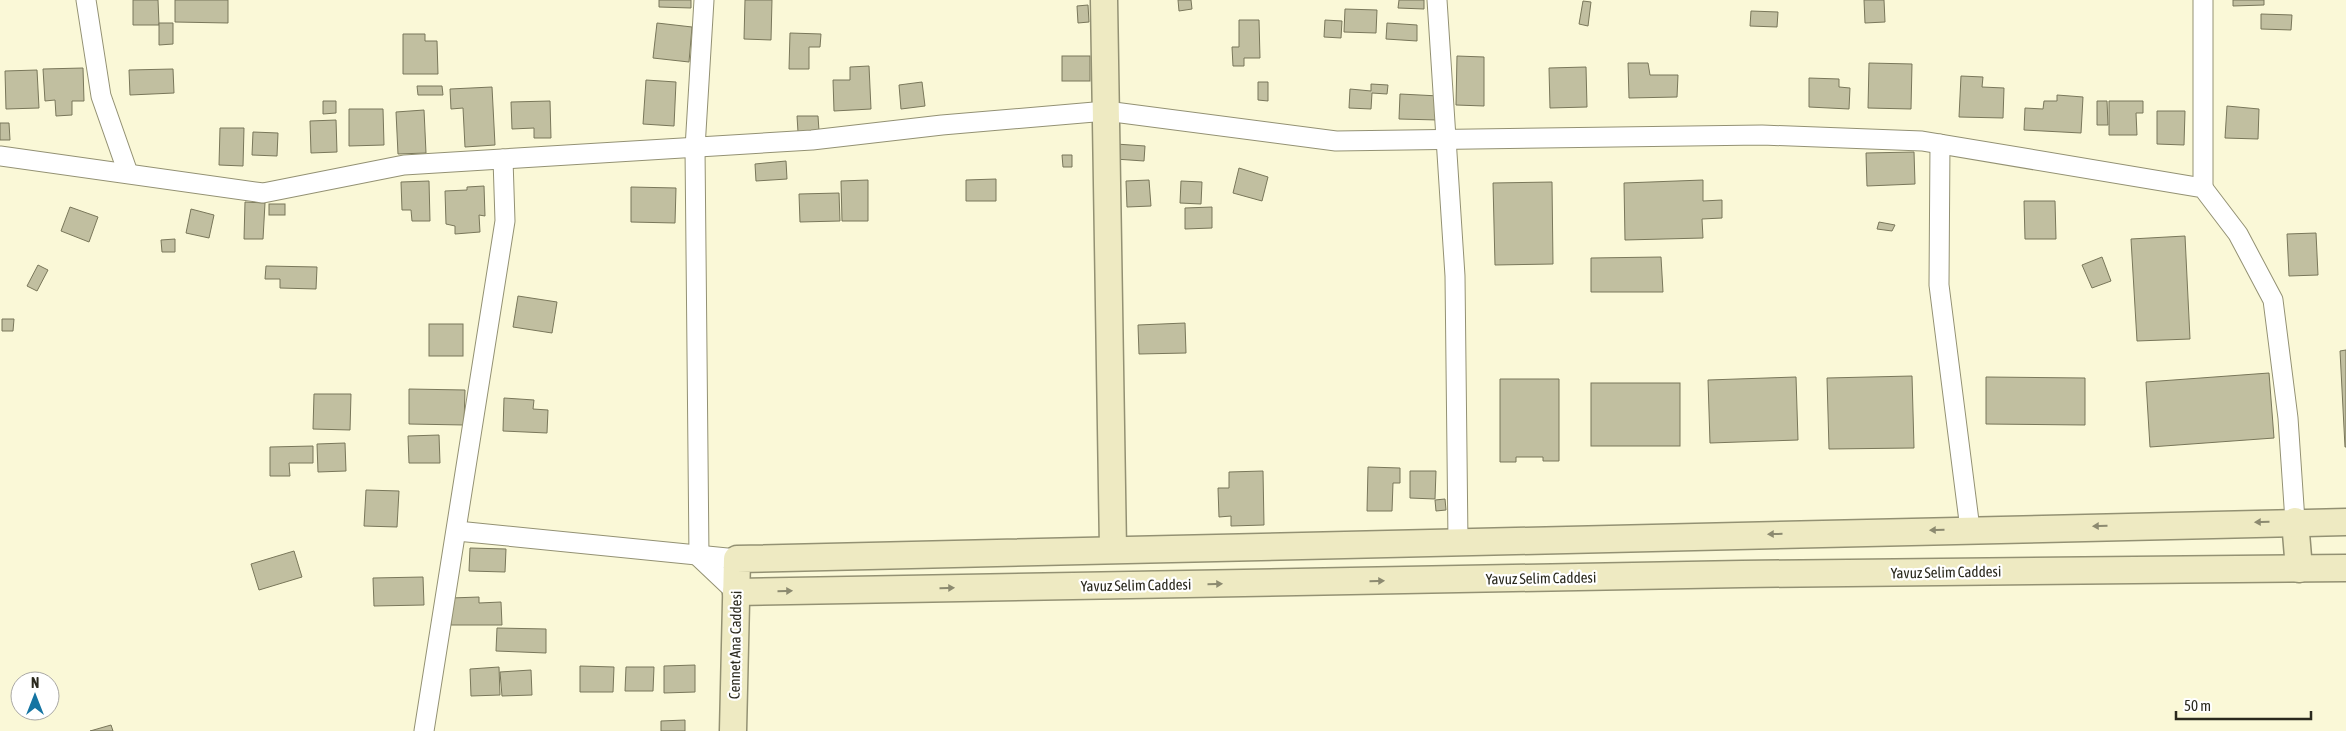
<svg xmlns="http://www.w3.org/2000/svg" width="2346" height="731" font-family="'Asap Condensed',sans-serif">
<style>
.building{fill:#c1bfa0;stroke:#79775a}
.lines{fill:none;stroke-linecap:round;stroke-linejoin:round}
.street-casing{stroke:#939173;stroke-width:21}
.secondary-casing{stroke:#939173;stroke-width:29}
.street{stroke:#fff;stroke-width:19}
.secondary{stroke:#eeeac2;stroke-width:26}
.oneway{fill:#8c8a70}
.labels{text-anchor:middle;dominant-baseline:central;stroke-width:4.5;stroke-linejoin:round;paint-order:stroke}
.street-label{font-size:15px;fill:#2a291d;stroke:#fff}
</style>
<rect width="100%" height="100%" fill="#faf8d7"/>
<!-- building -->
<g class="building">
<path d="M133,0H158L159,25H133Z"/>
<path d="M175,0H228V23L175,22Z"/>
<path d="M659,0H691V8L659,7Z"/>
<path d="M745,0H772L771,40L744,39Z"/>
<path d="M1178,0H1191L1192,9L1179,11Z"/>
<path d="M1399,0H1424V9L1398,8Z"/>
<path d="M1864,0H1884L1885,22L1865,23Z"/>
<path d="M2233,0H2264V5L2233,6Z"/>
<path d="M1583,1L1591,2L1588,26L1579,24Z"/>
<path d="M1088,5L1089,22L1078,23L1077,6Z"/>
<path d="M1345,9L1377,10L1376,33L1344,32Z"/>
<path d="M1751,11L1778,12L1777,27L1750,26Z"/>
<path d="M2261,14L2292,15L2291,30L2261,29Z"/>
<path d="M1239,20H1259L1260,58H1244V66H1233L1232,47H1239Z"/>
<path d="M1325,20L1342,21L1341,38L1324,37Z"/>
<path d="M159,23H173V44L159,45Z"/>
<path d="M657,23L692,27L689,62L653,58Z"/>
<path d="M1387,23L1417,25V41L1386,39Z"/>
<path d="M790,33L821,34L820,47H809V69H789Z"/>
<path d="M403,34H425V41H437L438,74H403Z"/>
<rect x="1062" y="56" width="28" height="25"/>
<path d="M1457,56L1484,57V106L1456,105Z"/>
<path d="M1628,63H1648L1650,75H1678L1677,97L1629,98Z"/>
<path d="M1869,63L1912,64L1911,109L1868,108Z"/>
<path d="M869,66L871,109L834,111L833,80H850V67Z"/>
<path d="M1586,67L1587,107L1550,108L1549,68Z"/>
<path d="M83,68L84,101H72V115L56,116L55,100L45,101L43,69Z"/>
<path d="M173,69L174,93L130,95L129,70Z"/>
<path d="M37,70L39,108L6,109L5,71Z"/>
<path d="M1961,76L1983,77L1982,87L2004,88L2003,118L1959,117Z"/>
<path d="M1809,78L1839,79V87L1850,88L1849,109L1809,107Z"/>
<path d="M646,80L676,82L674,126L643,124Z"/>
<path d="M922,82L925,106L901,109L899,85Z"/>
<path d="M1258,82H1268V101L1258,100Z"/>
<path d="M1371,84L1388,85L1387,94L1372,93L1371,109L1349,108L1350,89L1371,91Z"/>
<path d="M417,86H442L443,95H418Z"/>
<path d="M492,87L495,145L465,147L463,108L451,109L450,89Z"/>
<path d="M1400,94L1439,96L1438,120L1399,119Z"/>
<path d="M2057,95L2083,97L2081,133L2024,130L2025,108L2043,109L2044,101H2057Z"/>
<path d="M323,101H336V113L323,114Z"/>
<path d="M550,101L551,138H534V128L512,129L511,102Z"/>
<path d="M2097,101H2107L2108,125H2097Z"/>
<path d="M2109,101H2143V113H2136L2137,135H2109Z"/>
<path d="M2227,106L2259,109L2258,139L2225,138Z"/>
<path d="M349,109H383L384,145L349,146Z"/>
<path d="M424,110L426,153L398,154L396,112Z"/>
<path d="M2157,111H2185L2184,145L2157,144Z"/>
<path d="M797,116H818L819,131L798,132Z"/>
<path d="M336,120L337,152L311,153L310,121Z"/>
<path d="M0,123H9L10,140H0Z"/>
<path d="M220,128H244L243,166L219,165Z"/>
<path d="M253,132L278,133L277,156L252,155Z"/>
<path d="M1116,144L1145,146L1144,161L1115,159Z"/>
<path d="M1914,152L1915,184L1867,186L1866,153Z"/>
<path d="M1062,155H1072V167H1063Z"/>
<path d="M786,161L787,179L756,181L755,164Z"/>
<path d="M1239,168L1268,177L1262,201L1233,193Z"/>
<path d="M996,179V201H966V180Z"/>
<path d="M868,180V221H842L841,181Z"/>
<path d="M1149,180L1151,206L1127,207L1126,181Z"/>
<path d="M1703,180V201L1722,200V218L1702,219L1703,238L1625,240L1624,183Z"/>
<path d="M429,181L430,221H412L411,210H402L401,182Z"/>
<path d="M1181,181L1202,182L1201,204L1180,203Z"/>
<path d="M1552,182L1553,264L1495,265L1493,183Z"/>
<path d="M484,186L485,216L479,215L480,232L455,234V226L446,224L445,191L467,190V187Z"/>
<path d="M631,187L676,188L675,223L631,222Z"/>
<path d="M839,193L840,221L800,222L799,194Z"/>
<path d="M2024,201H2055L2056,239H2025Z"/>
<path d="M245,202L265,203L263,239H244Z"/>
<rect x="269" y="204" width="16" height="11"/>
<path d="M70,207L98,217L89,242L61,231Z"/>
<path d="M1212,207V228L1185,229V208Z"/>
<path d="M191,209L214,215L209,238L186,233Z"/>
<path d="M1879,222L1895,225L1892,231L1877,229Z"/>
<path d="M2316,233L2318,275L2289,276L2287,234Z"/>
<path d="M2185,236L2190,339L2137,341L2131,239Z"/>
<path d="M175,239V252H162L161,240Z"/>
<path d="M1661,257L1663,292H1591V258Z"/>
<path d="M2102,257L2111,281L2092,288L2082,265Z"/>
<path d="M38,265L48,270L37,291L27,286Z"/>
<path d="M266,266L317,267L316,289L280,288V279H265Z"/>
<path d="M518,296L557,302L552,333L513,327Z"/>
<path d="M2,319H14L13,331H2Z"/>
<path d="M1185,323L1186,353L1139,354L1138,325Z"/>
<rect x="429" y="324" width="34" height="32"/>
<path d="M2346,350V447H2345L2340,351Z"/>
<path d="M2269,373L2274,438L2150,447L2146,382Z"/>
<path d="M1912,376L1914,448L1829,449L1827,378Z"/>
<path d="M1796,377L1798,440L1710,443L1708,380Z"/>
<path d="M1986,377L2085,378V425L1986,424Z"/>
<path d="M1500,379H1559V461H1543V457H1516V462H1500Z"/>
<rect x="1591" y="383" width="89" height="63"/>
<path d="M409,389L465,390L464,425L409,424Z"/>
<path d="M314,394H351L350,430L313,429Z"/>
<path d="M504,398L534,400L533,409L548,410L547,433L503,431Z"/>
<path d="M439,435L440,463H409L408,436Z"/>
<path d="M345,443L346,471L318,472L317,444Z"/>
<path d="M313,446V463H289L290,476H270V447Z"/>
<path d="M1368,467L1400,468V483H1393L1392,511H1367Z"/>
<path d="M1263,471L1264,525L1231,526V516L1219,517L1218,488H1229V472Z"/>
<path d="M1410,471H1436L1435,499L1410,498Z"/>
<path d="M366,490L399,491L397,527L364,526Z"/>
<path d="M1445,499L1446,510L1436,511L1435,500Z"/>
<path d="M470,548L506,549L505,572L469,571Z"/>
<path d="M294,551L302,577L259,590L251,564Z"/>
<path d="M423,577L424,605L374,606L373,578Z"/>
<path d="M479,597V603L501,602L502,625H451V598Z"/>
<path d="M497,628L546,629V653L496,651Z"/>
<path d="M695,665V692L664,693V666Z"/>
<path d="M580,666L614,667L613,692H580Z"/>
<path d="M499,667L500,695L471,696L470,669Z"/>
<path d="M626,667H654L653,691H625Z"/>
<path d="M531,670L532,695L502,696L500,672Z"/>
<path d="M685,720V731H661V721Z"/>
<path d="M111,725L113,731H90Z"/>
</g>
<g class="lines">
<defs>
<g id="street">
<path d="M86,0L101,96L128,173"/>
<path d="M704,0L695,148L699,557L736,592"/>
<path d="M1437,0L1455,276L1458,541"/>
<path d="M1940,144L1939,285L1970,529"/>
<path d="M0,156L263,193L404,165L812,140L942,125L1106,111L1336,141L1762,135L1922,141L2203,188L2238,234L2273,300L2288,418L2295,521"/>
<path d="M2203,188V0"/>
<path d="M457,531L737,559"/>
<path d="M424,731L505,221L503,159"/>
</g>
<g id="secondary">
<path d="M1104,0L1113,549"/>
<path d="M2295,521L2299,569"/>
<path d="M736,592L1742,574L2346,568"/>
<path d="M733,731L737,559L2346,522"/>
</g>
</defs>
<!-- street casing -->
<use href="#street" class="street-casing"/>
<!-- secondary casing -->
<use href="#secondary" class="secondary-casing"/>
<!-- street -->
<use href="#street" class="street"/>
<!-- secondary -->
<use href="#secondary" class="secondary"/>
</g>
<!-- one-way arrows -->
<defs><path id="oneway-solid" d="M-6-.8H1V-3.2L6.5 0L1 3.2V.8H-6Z" transform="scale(1.25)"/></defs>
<g class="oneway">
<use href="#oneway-solid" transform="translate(2262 522) rotate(179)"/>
<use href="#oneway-solid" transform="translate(2100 526) rotate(179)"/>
<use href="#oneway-solid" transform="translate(1937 530) rotate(179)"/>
<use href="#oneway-solid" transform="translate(1775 534) rotate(179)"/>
<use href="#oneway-solid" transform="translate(1377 581) rotate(-1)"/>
<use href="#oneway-solid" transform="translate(1215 584) rotate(-1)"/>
<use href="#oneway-solid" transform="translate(947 588) rotate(-1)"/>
<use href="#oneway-solid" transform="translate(785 591) rotate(-1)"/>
</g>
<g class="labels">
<!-- street labels -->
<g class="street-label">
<text transform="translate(1946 572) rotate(-1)">Yavuz Selim Caddesi</text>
<text transform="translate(1541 578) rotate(-1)">Yavuz Selim Caddesi</text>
<text transform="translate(1136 585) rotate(-1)">Yavuz Selim Caddesi</text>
<text transform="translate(735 645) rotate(-89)">Cennet Ana Caddesi</text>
</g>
</g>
<!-- north arrow -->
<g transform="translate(35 696)"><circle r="24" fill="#ffffff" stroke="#aaa9a5"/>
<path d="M0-4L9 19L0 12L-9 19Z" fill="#1474a2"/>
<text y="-8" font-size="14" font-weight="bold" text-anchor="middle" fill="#2a291d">N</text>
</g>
<!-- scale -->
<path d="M2176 711v8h135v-8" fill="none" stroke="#2a291d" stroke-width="2.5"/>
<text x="2184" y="711" font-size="15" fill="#2a291d" stroke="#ffffff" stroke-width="4" paint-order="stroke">50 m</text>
</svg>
